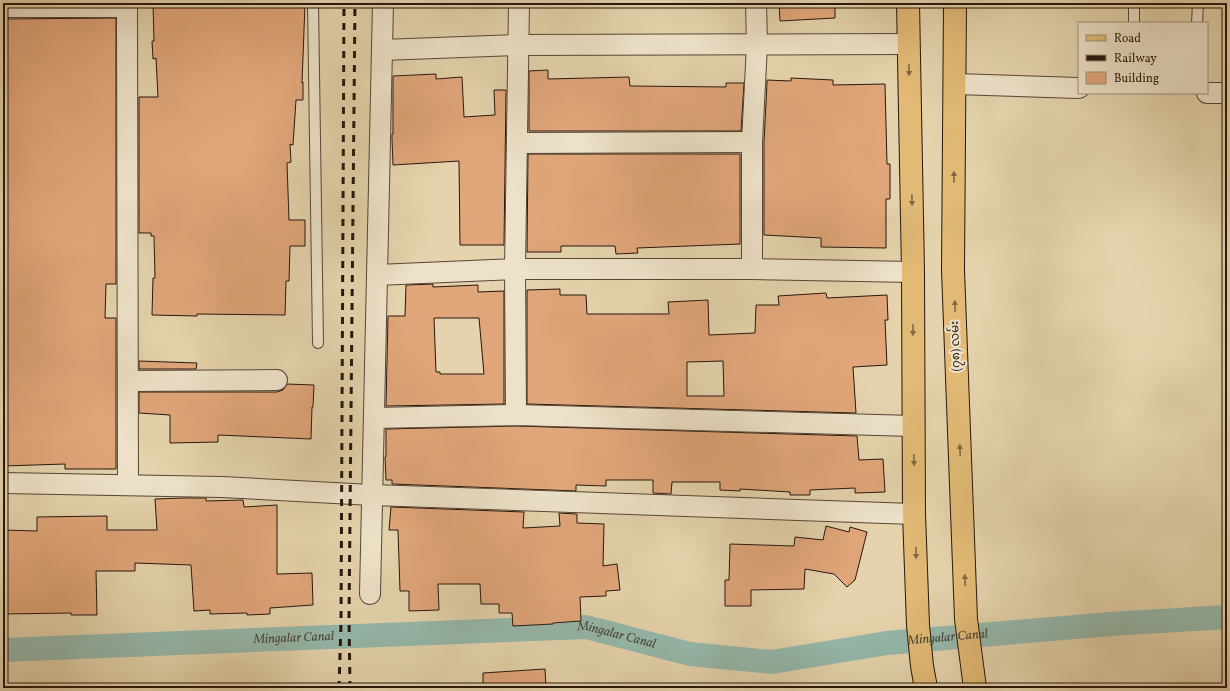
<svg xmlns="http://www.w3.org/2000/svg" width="1230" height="691" font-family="Vollkorn,'Noto Sans Myanmar',serif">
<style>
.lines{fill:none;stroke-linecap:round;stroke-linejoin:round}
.canal{stroke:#95b8ab;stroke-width:24}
.building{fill:#e0a67a;stroke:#28160d;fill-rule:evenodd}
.service-casing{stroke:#574535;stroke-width:12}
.minor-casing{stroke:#574535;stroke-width:22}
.primary-casing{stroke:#28160d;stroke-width:24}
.service{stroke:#ede2c9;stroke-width:10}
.minor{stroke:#ede2c9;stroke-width:20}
.primary{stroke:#e2ba76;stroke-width:22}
.rail{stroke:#28160d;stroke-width:3;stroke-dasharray:7 7;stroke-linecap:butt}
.oneway{fill:#856842}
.labels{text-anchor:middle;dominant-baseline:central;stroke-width:4;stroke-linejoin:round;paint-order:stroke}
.street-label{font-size:12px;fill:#28160d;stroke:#ede2c9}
.water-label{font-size:13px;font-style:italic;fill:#49473c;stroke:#ede2c9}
</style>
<rect width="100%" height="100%" fill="#e4d3ac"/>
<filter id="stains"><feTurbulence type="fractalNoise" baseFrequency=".005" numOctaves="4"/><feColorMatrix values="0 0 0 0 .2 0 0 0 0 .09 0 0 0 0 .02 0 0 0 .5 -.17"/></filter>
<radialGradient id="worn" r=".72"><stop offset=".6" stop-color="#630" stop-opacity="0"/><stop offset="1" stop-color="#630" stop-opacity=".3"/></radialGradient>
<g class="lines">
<!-- canal -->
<path class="canal" id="s1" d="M3,650L586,627L690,654L772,662L887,643L1111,624L1227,617"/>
</g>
<!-- building -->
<g class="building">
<path d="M153,3L305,4L302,83L303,82V100H296L293,145L290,144L291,162L287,163L289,220H305V246H290L289,281H286L285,315L197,314V316L152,315L153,278H155L154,236H151V233H139V97H158L156,58L153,59L152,41H154Z"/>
<path d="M779,3H835V18L780,21Z"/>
<path d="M116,18V284H106L105,318H116V469H65V464L3,466V19Z"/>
<path d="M548,70V79L629,77L630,86L726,87V83H744L741,131H529V71Z"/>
<path d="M436,74V79L462,77L464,117L495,115L494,90H506L504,245H460L459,161L393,165L392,139V134H393V76Z"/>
<path d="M791,78L833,80V85L885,84L887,164H890V199H886V248L821,247V238L764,235V142L767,83V80L791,81Z"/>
<path d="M528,154H740V244L637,248L638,253L616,254L615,246H561V252H527Z"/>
<path d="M433,284V287L478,285V292L504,291V404L386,406L388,316H405L406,285ZM434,318H479L484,374H440V372H436Z"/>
<path d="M560,289V295H586L587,314H669L668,302L708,300L709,335L755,333L756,305H779L778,296L826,293L827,298L887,295L888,320H885L887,365L853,367L856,413L527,404V290ZM723,361L724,396H687V362Z"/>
<path d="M139,361L197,363L196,369H139Z"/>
<path d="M287,384L314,385L313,407H312L311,439L218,435V442L170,443V415L139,413V392H277L283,390Z"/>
<path d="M516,426L857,436L859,460L883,459L885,492L855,493V488L810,490V495H790V492L740,489V491L720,490V482H672L671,494L653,493V480H606V486L576,485V491L392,484V480H386L385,457H386V429Z"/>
<path d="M184,498H206V501L243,500L244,507L277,505V574L312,573L313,605L270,608V614L247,615V613L210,614V610L194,611L191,565L135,563V571H96L97,615H71V613L3,614V530L37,531V517L107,516V530H157L155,499Z"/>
<path d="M391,507L524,512L523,528L560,526L559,513L577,514V523L604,524L603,566L617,564L620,590L606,591V596L580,597L581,621L553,623V624L513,626L512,613H499V604H481L480,584H438L439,610L409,611V591H400L398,530H389Z"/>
<path d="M826,526L849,532L850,527L867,532L855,580L847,587L834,574L805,569L804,589L751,590V606H725V580H729L730,544L794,546L795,537L823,540Z"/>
<path d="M545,669L546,688H483V673Z"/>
</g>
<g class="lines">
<defs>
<g id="service">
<path d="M313,3L318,343"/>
<path d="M1134,23V3"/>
<path d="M1197,23L1198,3"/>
</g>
<g id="minor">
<path d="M127,3L128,485"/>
<path d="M3,7H127"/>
<path d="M382,50L519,45L908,44"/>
<path d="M955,84L1079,88"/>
<path d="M1207,93H1227"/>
<path d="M517,143L752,142"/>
<path d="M752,269V142L757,45L756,3"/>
<path d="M377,275L515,269H752L913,272"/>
<path d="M128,381L277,380"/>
<path d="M516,415L515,269L519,3"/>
<path d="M374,418L516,415L913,426"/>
<path d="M3,483L222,487L372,495L914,514"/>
<path d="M370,594L383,3"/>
</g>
<g id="primary">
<path d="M908,3L913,272L914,514L918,625L922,666L926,688"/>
<path d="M955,3L953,270L966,619L975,688"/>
</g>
</defs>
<!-- service casing -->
<use href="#service" class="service-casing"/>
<!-- minor casing -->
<use href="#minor" class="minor-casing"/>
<!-- primary casing -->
<use href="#primary" class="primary-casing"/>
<!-- service -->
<use href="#service" class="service"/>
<!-- minor -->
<use href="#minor" class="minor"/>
<!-- primary -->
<use href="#primary" class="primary"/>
<!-- rail -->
<g class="rail">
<path d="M339,688L341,623L344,3"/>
<path d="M350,688L349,618L355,3"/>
</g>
</g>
<!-- one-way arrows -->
<defs><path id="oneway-solid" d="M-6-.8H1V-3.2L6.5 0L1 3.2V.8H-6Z"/></defs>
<g class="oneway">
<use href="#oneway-solid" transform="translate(909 70) rotate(89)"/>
<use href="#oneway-solid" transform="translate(954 177) rotate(-90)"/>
<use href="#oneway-solid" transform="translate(912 200) rotate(89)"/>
<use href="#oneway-solid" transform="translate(955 306) rotate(-92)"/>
<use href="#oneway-solid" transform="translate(913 330) rotate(90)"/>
<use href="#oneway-solid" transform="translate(960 450) rotate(-92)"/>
<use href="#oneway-solid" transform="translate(914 460) rotate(89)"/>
<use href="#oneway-solid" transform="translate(916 553) rotate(88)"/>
<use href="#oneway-solid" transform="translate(965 580) rotate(-92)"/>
</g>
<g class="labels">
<!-- street labels -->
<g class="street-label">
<text transform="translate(956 346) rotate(-92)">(၇၈) လမ်း</text>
</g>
<!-- water labels -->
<g class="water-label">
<text stroke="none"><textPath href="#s1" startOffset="615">Mingalar Canal</textPath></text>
<text stroke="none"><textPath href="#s1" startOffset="291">Mingalar Canal</textPath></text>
<text stroke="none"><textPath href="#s1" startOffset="951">Mingalar Canal</textPath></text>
</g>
</g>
<!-- margin -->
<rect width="1230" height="691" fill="none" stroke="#e4d3ac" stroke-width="16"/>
<rect x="4" y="4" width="1222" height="683" fill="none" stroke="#28160d" stroke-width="2"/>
<rect x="8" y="8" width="1214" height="675" fill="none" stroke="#28160d"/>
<!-- legend -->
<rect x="1078" y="22" width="130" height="72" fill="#ede2c9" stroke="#9e907e"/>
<rect x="1086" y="35" width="20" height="6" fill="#e2ba76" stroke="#9e907e"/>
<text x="1114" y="42" font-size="12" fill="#28160d">Road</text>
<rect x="1086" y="55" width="20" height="6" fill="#28160d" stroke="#9e907e"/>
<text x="1114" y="62" font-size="12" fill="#28160d">Railway</text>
<rect x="1086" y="72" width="20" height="12" fill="#e0a67a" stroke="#9e907e"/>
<text x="1114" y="82" font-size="12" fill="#28160d">Building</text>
<rect width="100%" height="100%" filter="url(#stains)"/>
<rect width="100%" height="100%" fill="url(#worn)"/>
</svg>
